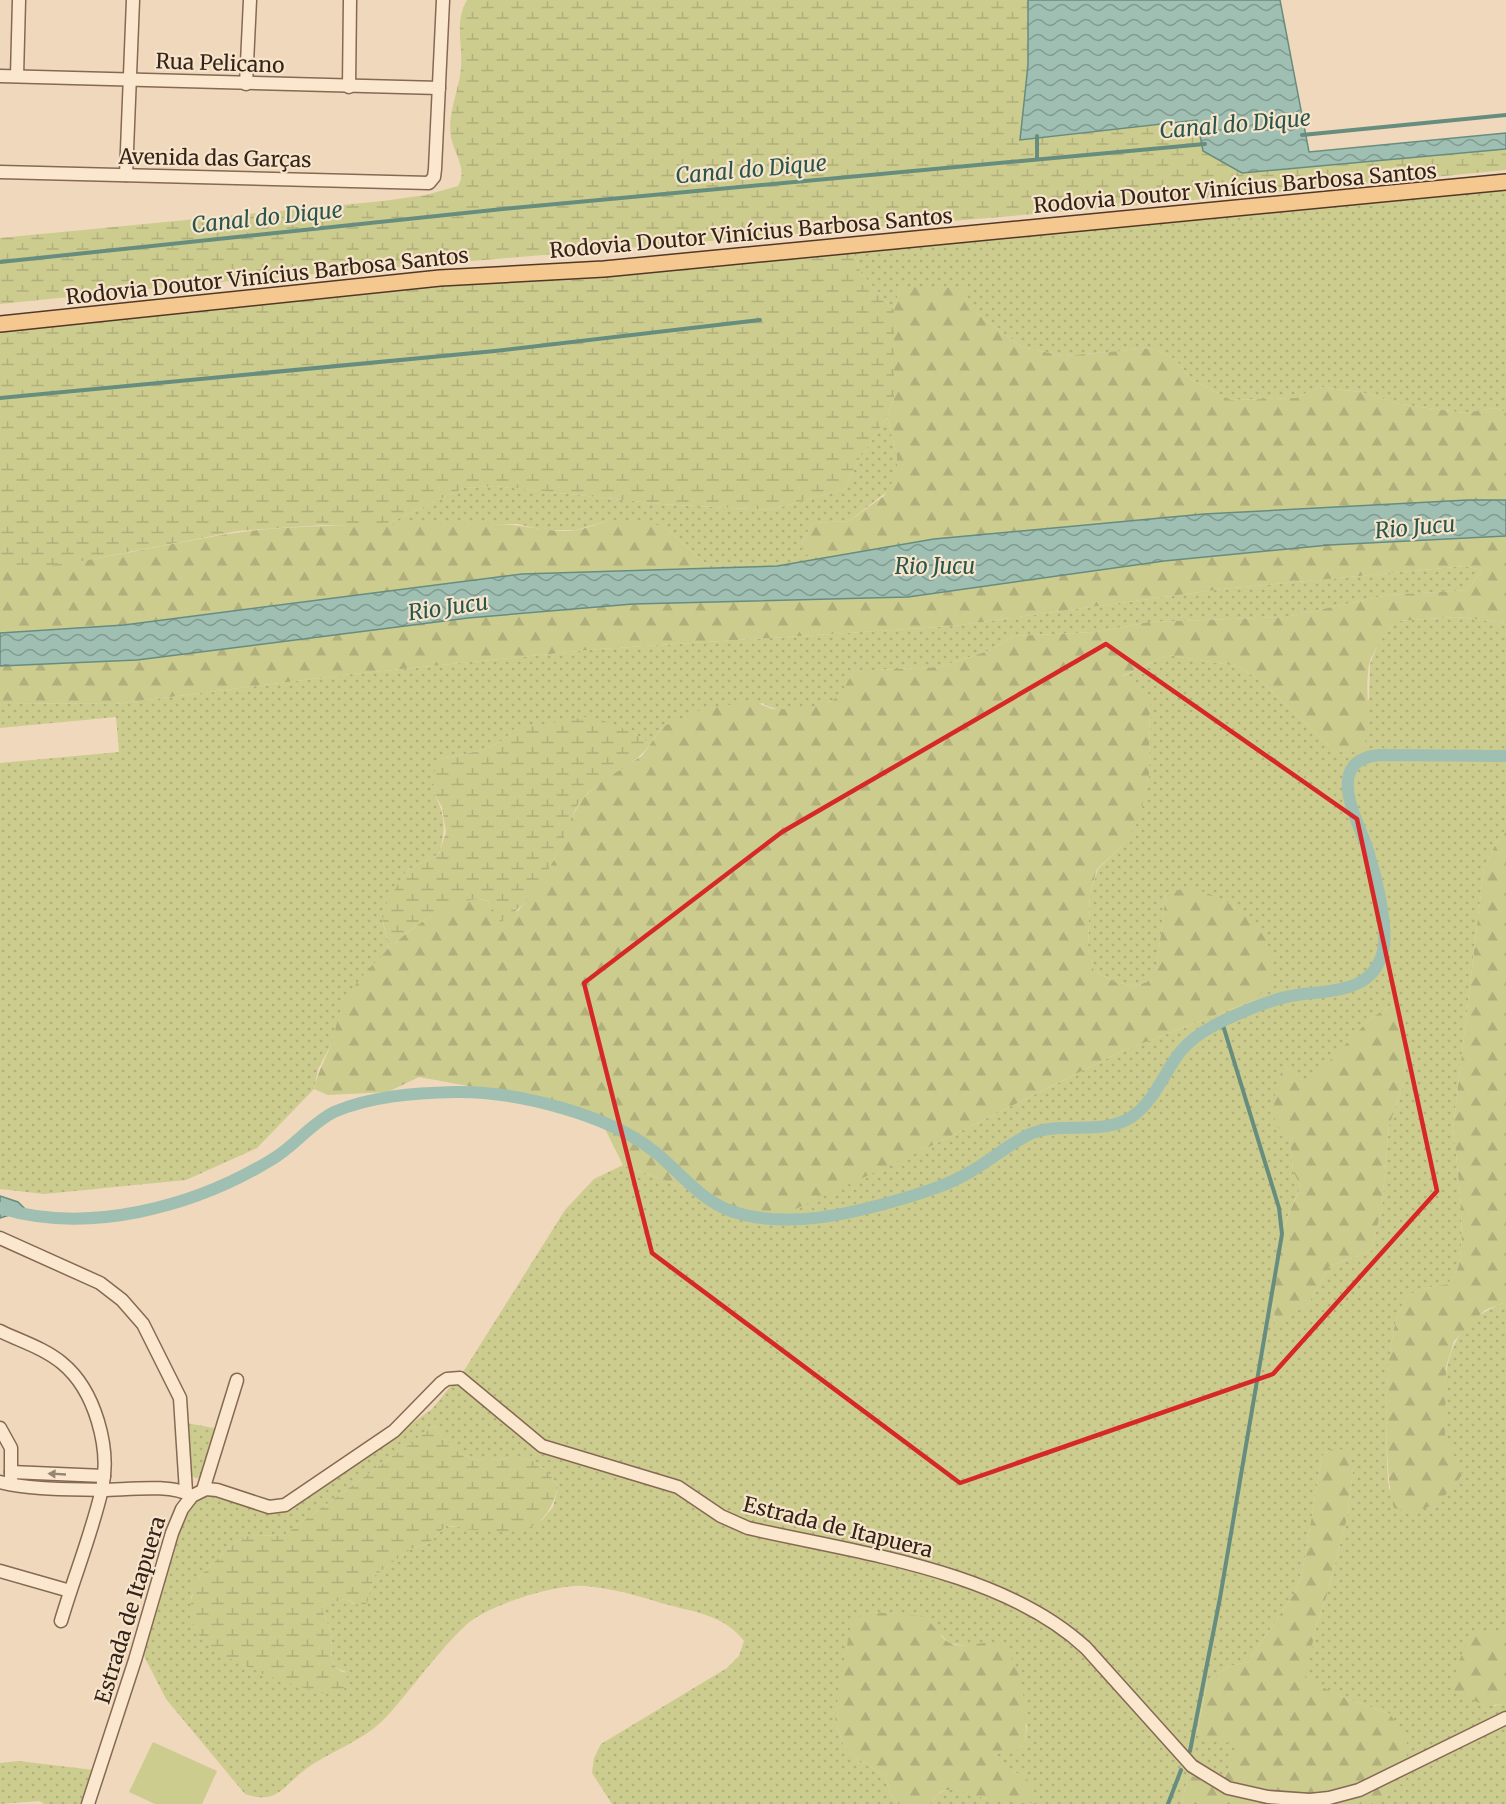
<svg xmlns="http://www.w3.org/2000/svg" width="1506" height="1804" font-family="Merriweather,serif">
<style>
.grass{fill:url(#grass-dots);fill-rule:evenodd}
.forest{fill:url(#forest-firs)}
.wetland{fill:url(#wetland-marsh)}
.garden{fill:#cdcc8f}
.water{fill:url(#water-waves);stroke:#678d7e;stroke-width:1.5}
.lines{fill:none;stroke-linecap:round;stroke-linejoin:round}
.stream{stroke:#678d7e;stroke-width:4}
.canal{stroke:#9fbfb2;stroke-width:12}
.minor-casing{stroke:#866854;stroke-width:15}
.major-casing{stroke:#533729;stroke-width:18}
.minor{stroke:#fae7ce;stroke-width:12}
.major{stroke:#f5c88f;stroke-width:15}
.oneway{fill:#988574}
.marked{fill:none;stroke:#d62828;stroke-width:4.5;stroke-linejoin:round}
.labels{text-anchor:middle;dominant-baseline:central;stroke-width:4.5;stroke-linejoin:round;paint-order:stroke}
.street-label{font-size:21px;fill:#35231a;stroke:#f6e4cb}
.water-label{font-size:22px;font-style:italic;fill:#28554c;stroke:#f6e4cb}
</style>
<defs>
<pattern id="grass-dots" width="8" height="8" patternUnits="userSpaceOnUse" patternTransform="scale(1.5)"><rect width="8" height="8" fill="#cdcc8f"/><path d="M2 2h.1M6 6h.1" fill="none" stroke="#b1af7b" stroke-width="1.8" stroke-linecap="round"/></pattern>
<pattern id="forest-firs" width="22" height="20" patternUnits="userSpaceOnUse" patternTransform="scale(1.5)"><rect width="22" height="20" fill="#cdcc8f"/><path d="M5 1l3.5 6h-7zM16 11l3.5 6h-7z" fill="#b1af7b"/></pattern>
<pattern id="wetland-marsh" width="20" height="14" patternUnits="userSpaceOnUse" patternTransform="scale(1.5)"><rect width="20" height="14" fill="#cdcc8f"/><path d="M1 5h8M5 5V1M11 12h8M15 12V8" fill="none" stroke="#b1af7b"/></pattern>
<pattern id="water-waves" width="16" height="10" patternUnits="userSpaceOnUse" patternTransform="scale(1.5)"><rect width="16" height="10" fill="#9fbfb2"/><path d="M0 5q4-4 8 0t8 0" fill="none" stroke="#829b90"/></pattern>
</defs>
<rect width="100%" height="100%" fill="#efd8bb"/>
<!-- grass -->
<g class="grass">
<path d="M1506,190V412L1495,408L1464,413L1400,404L1361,392L1318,387L1296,398L1231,400L1192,380L1175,359L1151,348L1063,356L1022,347L975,312L900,287L894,310L861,273L852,249Z"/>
<path d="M887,417L897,455V474L888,491L849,521L812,523L801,545L811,560L777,566L711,568L668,530L607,521L576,530H544L517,524L385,525L464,488L495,486L661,504L770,510L845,489L857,463Z"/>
<path d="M1465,566L1482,570L1468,590L1388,595L1286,617L1149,622L1096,632L1013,636L991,650L939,667L854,671C850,679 845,690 839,696C823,710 779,716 763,703L662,727L650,744L634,733L539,727L512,730C500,751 462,754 440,759L433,792C446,814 446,830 439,854L406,871L382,917L389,949L361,978L342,1007L332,1043L318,1069L314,1089L257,1148L186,1180L44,1194L0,1189V763L119,752L116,717L0,728V703L115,704L343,675L599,649L953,626L1222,589Z"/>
<path d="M1457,617L1506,623V830L1500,836L1484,867L1453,1129C1457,1162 1467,1239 1458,1268C1456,1273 1451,1279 1448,1284C1433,1287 1417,1287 1406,1299C1382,1329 1385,1452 1389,1490L1445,1434C1444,1374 1440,1327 1506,1302V1630L1503,1631L1494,1706L1506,1703V1804H1370L1374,1801L1390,1714L1340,1696L1304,1678L1316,1627L1327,1595L1347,1518L1353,1469L1334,1447L1322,1456L1303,1568L1296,1591L1248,1662L1227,1667L1207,1682L1197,1731L1237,1743L1232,1763L1223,1778L1211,1781L1188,1775L1182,1804H931C941,1780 968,1792 986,1799L1019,1774L1002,1767L994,1755L1004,1750H1017L1025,1742L1027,1726L986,1643L967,1646L949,1643C934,1623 896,1615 872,1612L847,1645L835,1722L843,1743L855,1757L885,1776L890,1793L898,1804H612L592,1773L594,1758L601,1744L727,1668L739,1656L744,1641C724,1614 692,1612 661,1603C636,1595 611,1588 585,1586C555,1584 488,1605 466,1625C437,1652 414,1686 388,1715C364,1742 330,1750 302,1772C280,1790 276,1804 245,1794L166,1699L141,1650L179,1529L194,1502L206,1494L287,1508L309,1497L432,1409L465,1369L565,1210L594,1179L623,1165L752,1213L925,1149L1120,1052L1255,1000L1236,908C1210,894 1195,886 1166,894L1156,973L1147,982L1135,986L1115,982L1094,971L1088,949L1090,893L1098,869L1123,845L1149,778L1150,696L1121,677L1168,655L1237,666L1260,680L1329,746L1369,699L1370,664L1378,644L1396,621ZM1392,1005L1399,1013L1405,1042L1404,1082L1389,1126L1382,1207L1371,1251L1330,1266L1308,1304L1275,1325C1275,1312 1272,1299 1272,1287C1273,1252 1285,1218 1301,1187L1293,1171L1284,1065L1308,1084L1371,1018ZM434,1426C441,1436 453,1450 464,1455C497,1472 528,1435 558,1487L553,1507L542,1520L500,1530L446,1526L429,1543L411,1549L374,1576L370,1591L355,1604L345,1599L324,1605L322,1610L331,1632L332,1660L336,1668L346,1672L286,1680L243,1665L191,1598L199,1577L233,1544L250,1535L283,1536Z"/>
<path d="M187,1423L219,1429L199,1479L191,1476Z"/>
<path d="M18,1761L94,1770L83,1804H44L40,1801L0,1804V1763Z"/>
</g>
<!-- forest -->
<g class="forest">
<path d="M900,287L963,288L975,312L1022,347L1063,356L1151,348L1175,359L1192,380L1231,400L1296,398L1318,387L1361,392L1400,404L1464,413L1495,408L1506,412V500L1204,514L934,539L811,560L801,545L812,523L849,521L884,496L897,474V455L887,417L894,398V310Z"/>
<path d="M607,521H649L668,530L711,568L522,574L124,625L0,633V567C96,568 187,534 282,528C353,523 425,524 496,524C523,524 550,534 577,530C587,528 597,524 607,521Z"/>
<path d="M1506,536V623L1457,617L1396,621C1386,634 1373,648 1369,665C1364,693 1373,721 1363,749C1350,754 1341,755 1329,746L1260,680L1237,666L1168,655L1122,676L1150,696L1149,778L1138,822L1123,845L1097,869L1090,893L1088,949L1094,971L1115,982L1135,986L1147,982L1156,972L1166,894C1171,893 1179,889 1184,889C1216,888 1264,922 1271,953C1273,962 1271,973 1271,982L1255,1000L1120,1052L925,1149L787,1213H752L623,1165L599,1117L565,1104L419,1077L388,1092L328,1095L314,1089C318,1071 326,1058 332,1042C336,1030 337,1017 342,1006C360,969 444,887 488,901L492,914L518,911L554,860L570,820L582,799L602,780L642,756L662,727L703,709L753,701L772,709H802L830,702L840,695L854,671L939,667L991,650L1013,636L1096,632L1149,622L1286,617L1388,595L1468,590L1482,570L1465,566L1222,589L953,626L599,649L343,675L115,704L0,703V666L137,660L468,618L633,604L908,597L1164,561L1329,545Z"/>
<path d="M1506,830V1302L1485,1310L1454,1341L1446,1367L1445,1434L1462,1475C1444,1499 1426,1518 1394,1508C1383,1470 1381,1330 1406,1299C1416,1287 1433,1287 1448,1284C1451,1279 1456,1273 1458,1268C1467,1239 1457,1162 1453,1129L1484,867L1500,836Z"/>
<path d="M1392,1005L1399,1013L1405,1042L1404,1082L1389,1126L1382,1207L1371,1251L1330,1266L1308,1304L1275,1326C1275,1313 1272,1300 1272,1287C1272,1253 1286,1218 1301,1187L1293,1171L1290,1138L1276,1126C1271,1105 1276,1085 1284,1065L1308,1083L1371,1018Z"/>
<path d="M1334,1447L1348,1452L1353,1469L1347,1518L1327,1595L1316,1627L1305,1678L1340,1696L1390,1714L1407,1741L1406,1781L1370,1804H1182L1188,1775L1211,1781L1223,1778L1232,1763L1236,1743L1213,1742L1197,1733L1207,1682L1227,1667L1248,1662L1296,1591L1303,1568L1322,1456Z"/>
<path d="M872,1612L920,1616C934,1621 939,1638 950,1643C965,1650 982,1639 996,1644C1024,1656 1028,1717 1025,1742L1017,1750H1004L994,1755C1011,1782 1032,1764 1036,1803C1020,1803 1004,1802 989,1799C969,1796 942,1777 931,1804H898L890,1793L885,1776L855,1757L843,1743L835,1722L839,1686L851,1625L859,1617Z"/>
<path d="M1506,1630V1703C1485,1709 1472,1700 1453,1690C1455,1672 1462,1640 1482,1632C1489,1630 1499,1632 1506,1630Z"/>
</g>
<!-- wetland -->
<g class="wetland">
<path d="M467,0H1028V65L1021,140L1198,120L1242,173L1506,149V170L1131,206L196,284L0,304V238L383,201L426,195L458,186C468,170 454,153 451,137C447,114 459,91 461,68C463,43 454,23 467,0Z"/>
<path d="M852,249L861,273L894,310V398L887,417L857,463L845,489L770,510L661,504L495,486L464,488L385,525H323L238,531L77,562L39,567H0V324Z"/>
<path d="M591,716L634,733L650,744C635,767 603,775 583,798C574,808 570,822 565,835C552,868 532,903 501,922L492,914L488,901C459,892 408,929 389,949L382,916L385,906L406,871L439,854L446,832L442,807L433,792L431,779L440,759C462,754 500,751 512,730Z"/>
<path d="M434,1426C441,1436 453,1450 464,1455C497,1472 528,1435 558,1487C545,1536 518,1533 473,1530C463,1530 456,1525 446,1526L429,1543L411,1549L374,1576L367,1603L361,1606L345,1599L324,1605L322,1610L331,1632L332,1660L336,1668L349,1676L343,1692L319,1693L263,1674L222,1655L205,1643L194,1628L189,1614L194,1586L199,1577L233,1544L250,1535L283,1536Z"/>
</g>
<!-- garden -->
<path class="garden" d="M153,1742L217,1771L202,1804H155L129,1792Z"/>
<!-- water -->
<g class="water">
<path d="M1028,0H1280L1309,152L1506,133V149L1242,173L1203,151L1197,120L1020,140L1028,65Z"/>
<path d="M1468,500H1506V536L1329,545L1164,561L908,597L633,604L468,618L137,660L0,666V633L124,625L522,574L777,566L934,539L1204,514Z"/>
<path d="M0,1196L18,1202L26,1210L0,1218Z"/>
</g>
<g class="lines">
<!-- stream -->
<g class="stream">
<path d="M1302,135L1506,115"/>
<path d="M1037,136V159"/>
<path d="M0,262L513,208L1205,144"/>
<path d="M0,398L495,351L760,320"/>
<path d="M1190,1751L1220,1598L1282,1234L1279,1208L1222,1022"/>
<path d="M1168,1804L1181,1770"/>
</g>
<!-- canal -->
<path class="canal" d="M0,1208C88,1235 194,1207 271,1160C294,1147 310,1124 334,1112C371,1096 415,1093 455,1092C515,1091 608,1114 655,1152C680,1172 700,1200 731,1211C786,1230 851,1214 905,1198C928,1191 950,1184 970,1172C991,1160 1009,1144 1030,1134C1063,1120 1103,1137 1133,1116C1155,1100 1164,1073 1180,1052C1198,1030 1228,1018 1255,1007C1268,1002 1282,997 1297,995C1331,990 1373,993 1383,951C1389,926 1375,872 1367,847C1356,817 1324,761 1379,755L1506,756"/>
<defs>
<g id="minor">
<path d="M0,76L439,88"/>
<path d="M17,76L19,0"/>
<path d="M246,84L250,0"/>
<path d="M349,87L350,0"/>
<path d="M0,172L429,183L434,177L435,169L443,0"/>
<path d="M126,175L133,0"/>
<path d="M0,1238L100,1283L122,1300L143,1324L180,1398L186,1492"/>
<path d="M0,1331C20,1341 44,1348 62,1363C95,1390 111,1448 102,1489C92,1533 74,1577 61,1621"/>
<path d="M0,1428L11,1448V1480"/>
<path d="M11,1472L104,1476"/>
<path d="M0,1482C31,1490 70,1489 103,1490C125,1490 173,1483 191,1496"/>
<path d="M203,1490L237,1380"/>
<path d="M0,1571L70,1591"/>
<path d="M88,1804L135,1660L172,1533L182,1509L192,1496L206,1489L217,1490L269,1507L285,1505L394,1431L441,1383L447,1379L460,1378L542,1446L678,1487L721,1516L748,1528C857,1553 1002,1570 1086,1648L1192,1766L1228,1788L1268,1797L1310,1800L1329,1798L1359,1790L1506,1718"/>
</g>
<path id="major" d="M0,324L440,278L604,269L1506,182"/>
</defs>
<!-- minor casing -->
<use href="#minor" class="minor-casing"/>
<!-- major casing -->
<use href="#major" class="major-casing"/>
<!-- minor -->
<use href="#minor" class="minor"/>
<!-- major -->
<use href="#major" class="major"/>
</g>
<!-- one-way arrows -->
<defs><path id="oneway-solid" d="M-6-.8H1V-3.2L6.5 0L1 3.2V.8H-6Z" transform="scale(1.5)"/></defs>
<use class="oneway" href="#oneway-solid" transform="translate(57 1474) rotate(-177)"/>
<!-- marked area -->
<path class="marked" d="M1106,644L1357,819L1437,1191L1273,1374L960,1483L652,1253L584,983L782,832Z"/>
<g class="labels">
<!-- street labels -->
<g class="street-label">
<text transform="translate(220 63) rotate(2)">Rua Pelicano</text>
<text transform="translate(215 158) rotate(1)">Avenida das Garças</text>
<text transform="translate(1235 188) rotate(-5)">Rodovia Doutor Vinícius Barbosa Santos</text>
<text transform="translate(751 233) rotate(-5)">Rodovia Doutor Vinícius Barbosa Santos</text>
<text transform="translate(267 276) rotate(-6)">Rodovia Doutor Vinícius Barbosa Santos</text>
<text transform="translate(838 1527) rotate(14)">Estrada de Itapuera</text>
<text transform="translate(130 1610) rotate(-73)">Estrada de Itapuera</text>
</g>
<!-- water labels -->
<g class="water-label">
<text transform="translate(1235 124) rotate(-5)">Canal do Dique</text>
<text transform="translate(751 169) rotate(-5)">Canal do Dique</text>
<text transform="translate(267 217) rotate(-6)">Canal do Dique</text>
<text transform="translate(1415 527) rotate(-5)">Rio Jucu</text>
<text x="935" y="566">Rio Jucu</text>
<text transform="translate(448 607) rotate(-8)">Rio Jucu</text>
</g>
</g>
</svg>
